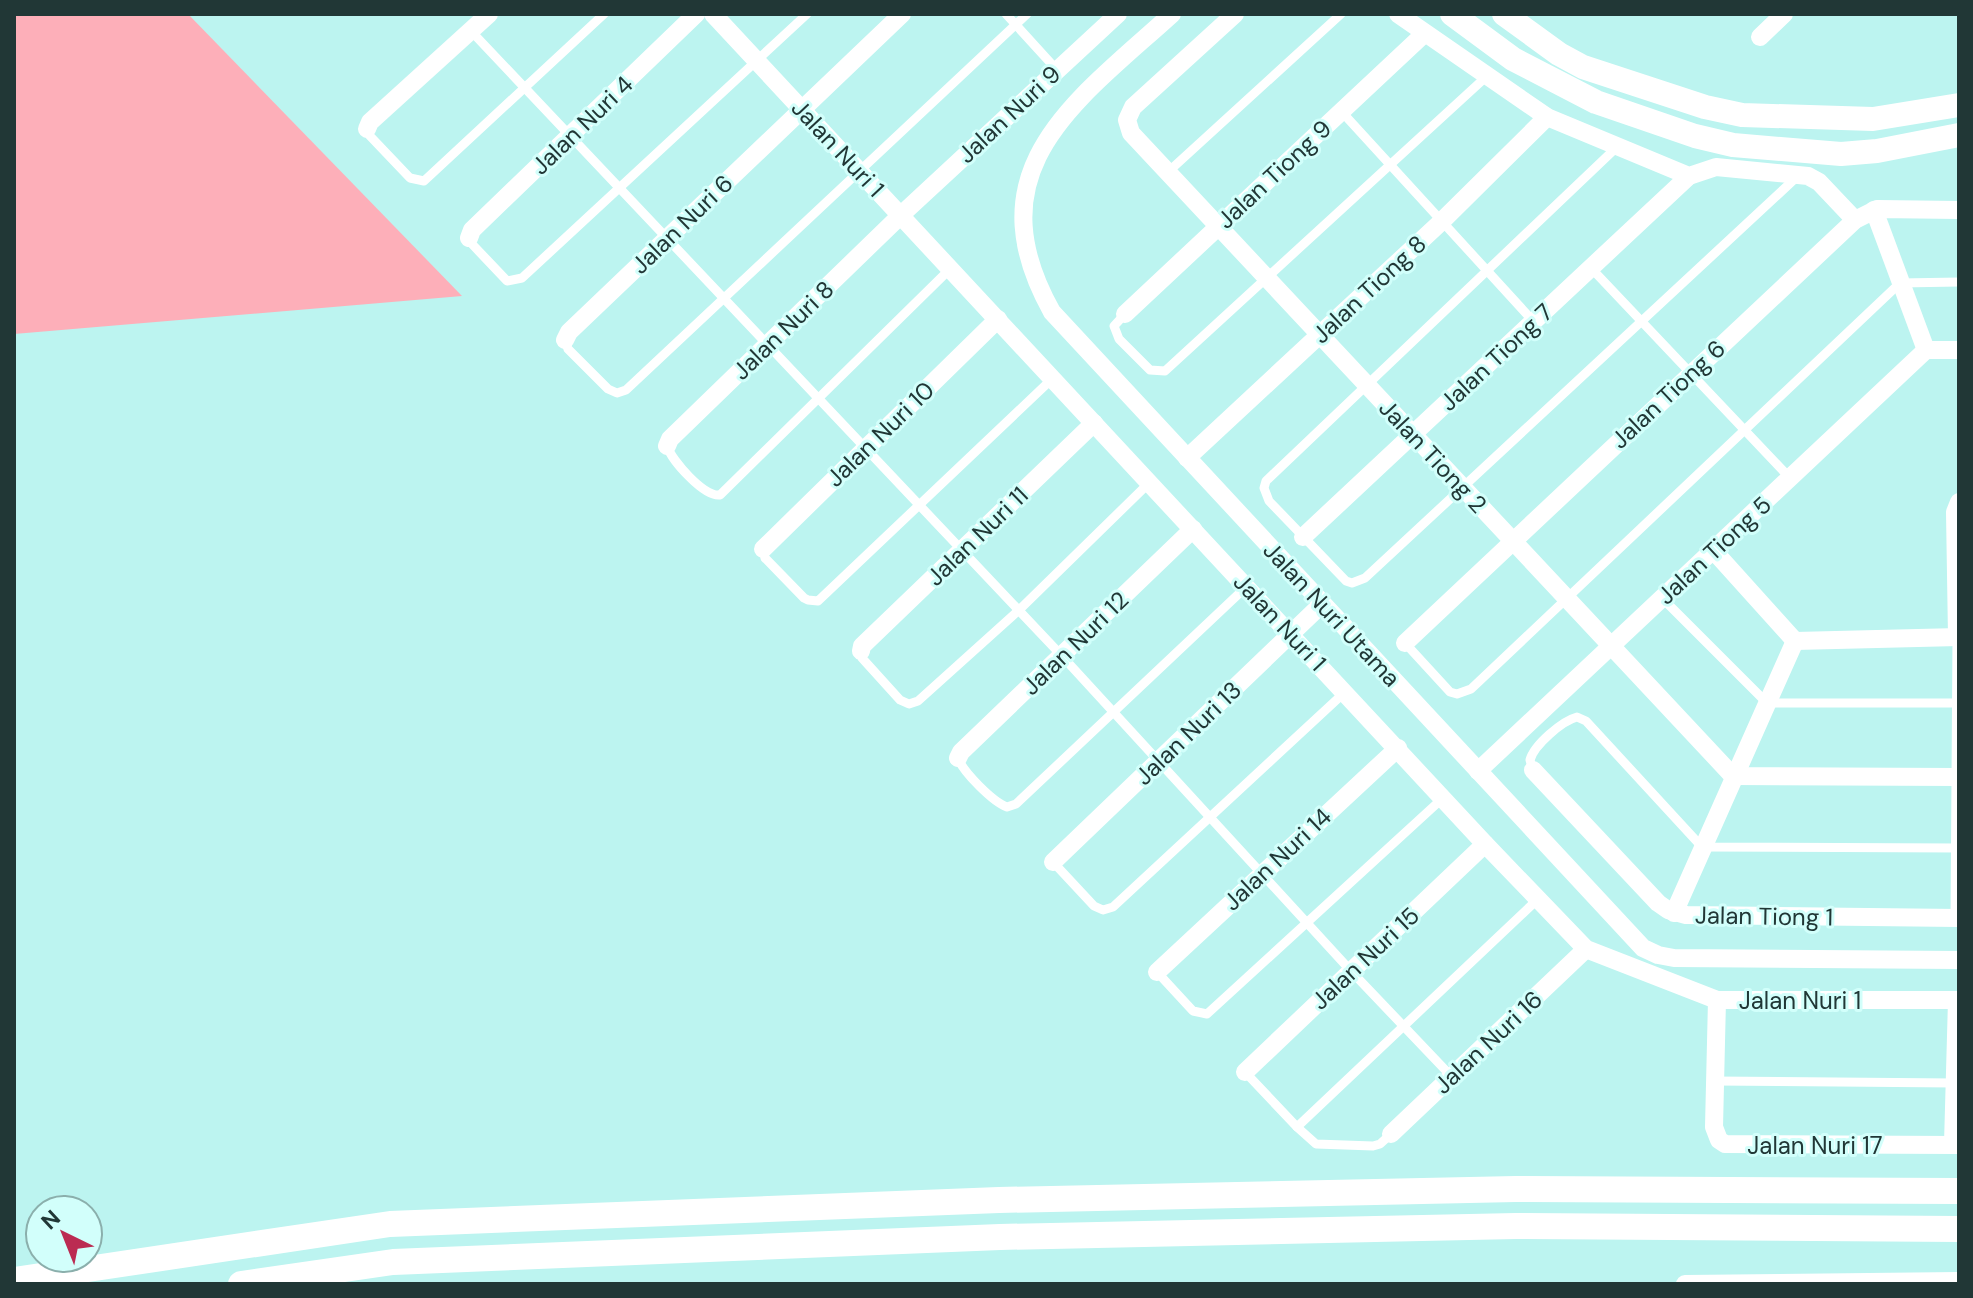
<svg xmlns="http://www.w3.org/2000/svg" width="1973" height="1298" font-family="'DM Sans',sans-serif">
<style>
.green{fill:#fdafb9}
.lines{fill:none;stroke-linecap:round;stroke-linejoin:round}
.service{stroke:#fff;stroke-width:9}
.minor{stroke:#fff;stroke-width:18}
.tertiary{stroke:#fff;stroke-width:24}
.secondary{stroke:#fff;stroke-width:26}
.labels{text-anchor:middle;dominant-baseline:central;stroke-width:6;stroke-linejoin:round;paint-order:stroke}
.street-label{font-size:24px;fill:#213736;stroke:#d2fffb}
</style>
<rect width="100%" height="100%" fill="#bcf4f0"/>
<!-- green -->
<path class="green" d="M14,14H188L462,296L14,334Z"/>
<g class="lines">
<!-- service -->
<g class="service">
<path d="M1006,14L1057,70"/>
<path d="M471,31L1062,656L1351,971L1452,1077"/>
<path d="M1341,111L1534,322"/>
<path d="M367,129L370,136L410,178L424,181L604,14"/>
<path d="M1618,146L1266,481L1264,488L1269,501L1346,581L1352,583L1365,578L1799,175"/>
<path d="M1168,172L1341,14"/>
<path d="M469,238L472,244L507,281L522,278L807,14"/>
<path d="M1591,268L1790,478"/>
<path d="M1125,314L1114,326L1119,339L1150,370L1165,371L1487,76"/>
<path d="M565,340L568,349L608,389L617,393L626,390L1027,14"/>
<path d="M667,446C672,461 704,497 720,495L951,268"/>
<path d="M763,549L765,558L804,598L808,600L818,601L1053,378"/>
<path d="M1662,598L1767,703H1959"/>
<path d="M1405,643L1450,692L1457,694L1471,689L1900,283L1959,282"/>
<path d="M861,651L862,658L900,700L909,704L918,701L1019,610L1149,483"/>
<path d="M958,758C963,772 993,802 1007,807L1016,804L1246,587"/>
<path d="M1533,770L1530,760C1534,745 1562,721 1577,717L1586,721L1702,847L1959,848"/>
<path d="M1053,862L1094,906L1103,910L1113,907L1345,692"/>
<path d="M1955,918L1957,637"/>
<path d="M1157,972L1193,1011L1207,1014L1444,797"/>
<path d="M1245,1072L1297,1127"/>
<path d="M1714,1081L1955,1083"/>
<path d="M1391,1134L1380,1144L1373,1146L1316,1144L1297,1127L1538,899"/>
</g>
<!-- minor -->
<g class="minor">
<path d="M713,14L1485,844L1586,949L1717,1000H1959"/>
<path d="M1172,14C1075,102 972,169 1052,312L1643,948L1658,955L1674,958L1959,960"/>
<path d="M1235,14L1133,107L1127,120L1131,133L1733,776L1959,777"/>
<path d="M1398,14L1547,117L1689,176L1716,167L1808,176L1819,182L1855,220"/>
<path d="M1760,37L1784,14"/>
<path d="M367,129L370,122L489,14"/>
<path d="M1874,210L1926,350"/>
<path d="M469,238L472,230L696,14"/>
<path d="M1125,314L1424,34"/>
<path d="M565,340L569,332L902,14"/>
<path d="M667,446L670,439L901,215L1118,14"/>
<path d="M1187,458L1441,222L1547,117"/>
<path d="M1303,537L1689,176"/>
<path d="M763,549L998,319"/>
<path d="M1713,550L1795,641L1959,637"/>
<path d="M1957,637L1955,512L1959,502"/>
<path d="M1405,643L1855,220L1877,209L1959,210"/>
<path d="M861,651L862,646L1094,423"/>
<path d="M958,758L961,752L1193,529"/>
<path d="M1533,770L1658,903L1668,910L1686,915L1959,918"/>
<path d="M1478,771L1926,350H1959"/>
<path d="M1053,862L1322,604"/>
<path d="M1674,913L1795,641"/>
<path d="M1157,972L1398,748"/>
<path d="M1717,1000L1714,1127L1719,1140L1725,1144L1959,1145"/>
<path d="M1245,1072L1485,844"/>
<path d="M1391,1134L1586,949"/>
<path d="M1953,1144L1957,1000"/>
<path d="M1685,1284L1959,1281"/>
</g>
<!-- tertiary -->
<g class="tertiary">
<path d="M1452,14L1513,59L1596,102L1695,136L1733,145L1841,154L1877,151L1959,135"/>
<path d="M1504,14L1559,54L1583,67L1705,107L1742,115L1873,119L1959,105"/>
</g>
<!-- secondary -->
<g class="secondary">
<path d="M14,1280L390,1224L999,1200L1516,1189L1959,1191"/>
<path d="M241,1284L393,1262L1000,1237L1516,1226L1959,1229"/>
</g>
</g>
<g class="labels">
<!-- street labels -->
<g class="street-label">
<text transform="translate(1009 114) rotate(-43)">Jalan Nuri 9</text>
<text transform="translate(582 125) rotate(-44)">Jalan Nuri 4</text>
<text transform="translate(838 148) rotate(47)">Jalan Nuri 1</text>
<text transform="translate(1274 174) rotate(-43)">Jalan Tiong 9</text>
<text transform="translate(682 224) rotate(-44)">Jalan Nuri 6</text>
<text transform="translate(1369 289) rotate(-43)">Jalan Tiong 8</text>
<text transform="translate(783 330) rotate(-44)">Jalan Nuri 8</text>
<text transform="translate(1496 357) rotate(-43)">Jalan Tiong 7</text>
<text transform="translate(1668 394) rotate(-43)">Jalan Tiong 6</text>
<text transform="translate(880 434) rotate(-44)">Jalan Nuri 10</text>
<text transform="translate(1433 456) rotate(47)">Jalan Tiong 2</text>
<text transform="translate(977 536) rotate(-44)">Jalan Nuri 11</text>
<text transform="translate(1714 550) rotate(-43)">Jalan Tiong 5</text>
<text transform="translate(1332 614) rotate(47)">Jalan Nuri Utama</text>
<text transform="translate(1280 622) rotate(47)">Jalan Nuri 1</text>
<text transform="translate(1075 643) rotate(-44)">Jalan Nuri 12</text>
<text transform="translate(1188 733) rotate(-44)">Jalan Nuri 13</text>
<text transform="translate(1277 859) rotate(-43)">Jalan Nuri 14</text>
<text transform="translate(1764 916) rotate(1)">Jalan Tiong 1</text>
<text transform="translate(1365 958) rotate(-43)">Jalan Nuri 15</text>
<text x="1800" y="1000">Jalan Nuri 1</text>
<text transform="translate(1488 1042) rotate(-43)">Jalan Nuri 16</text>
<text x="1815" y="1145">Jalan Nuri 17</text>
</g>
</g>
<!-- border -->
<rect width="1973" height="1298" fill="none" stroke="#213736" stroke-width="32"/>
<!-- north arrow -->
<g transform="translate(64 1234) rotate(317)"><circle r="38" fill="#d2fffb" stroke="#8bafac" stroke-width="2"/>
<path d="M0-6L14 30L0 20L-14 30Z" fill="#bb2b52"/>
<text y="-12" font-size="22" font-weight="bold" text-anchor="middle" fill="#213736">N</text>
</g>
</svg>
